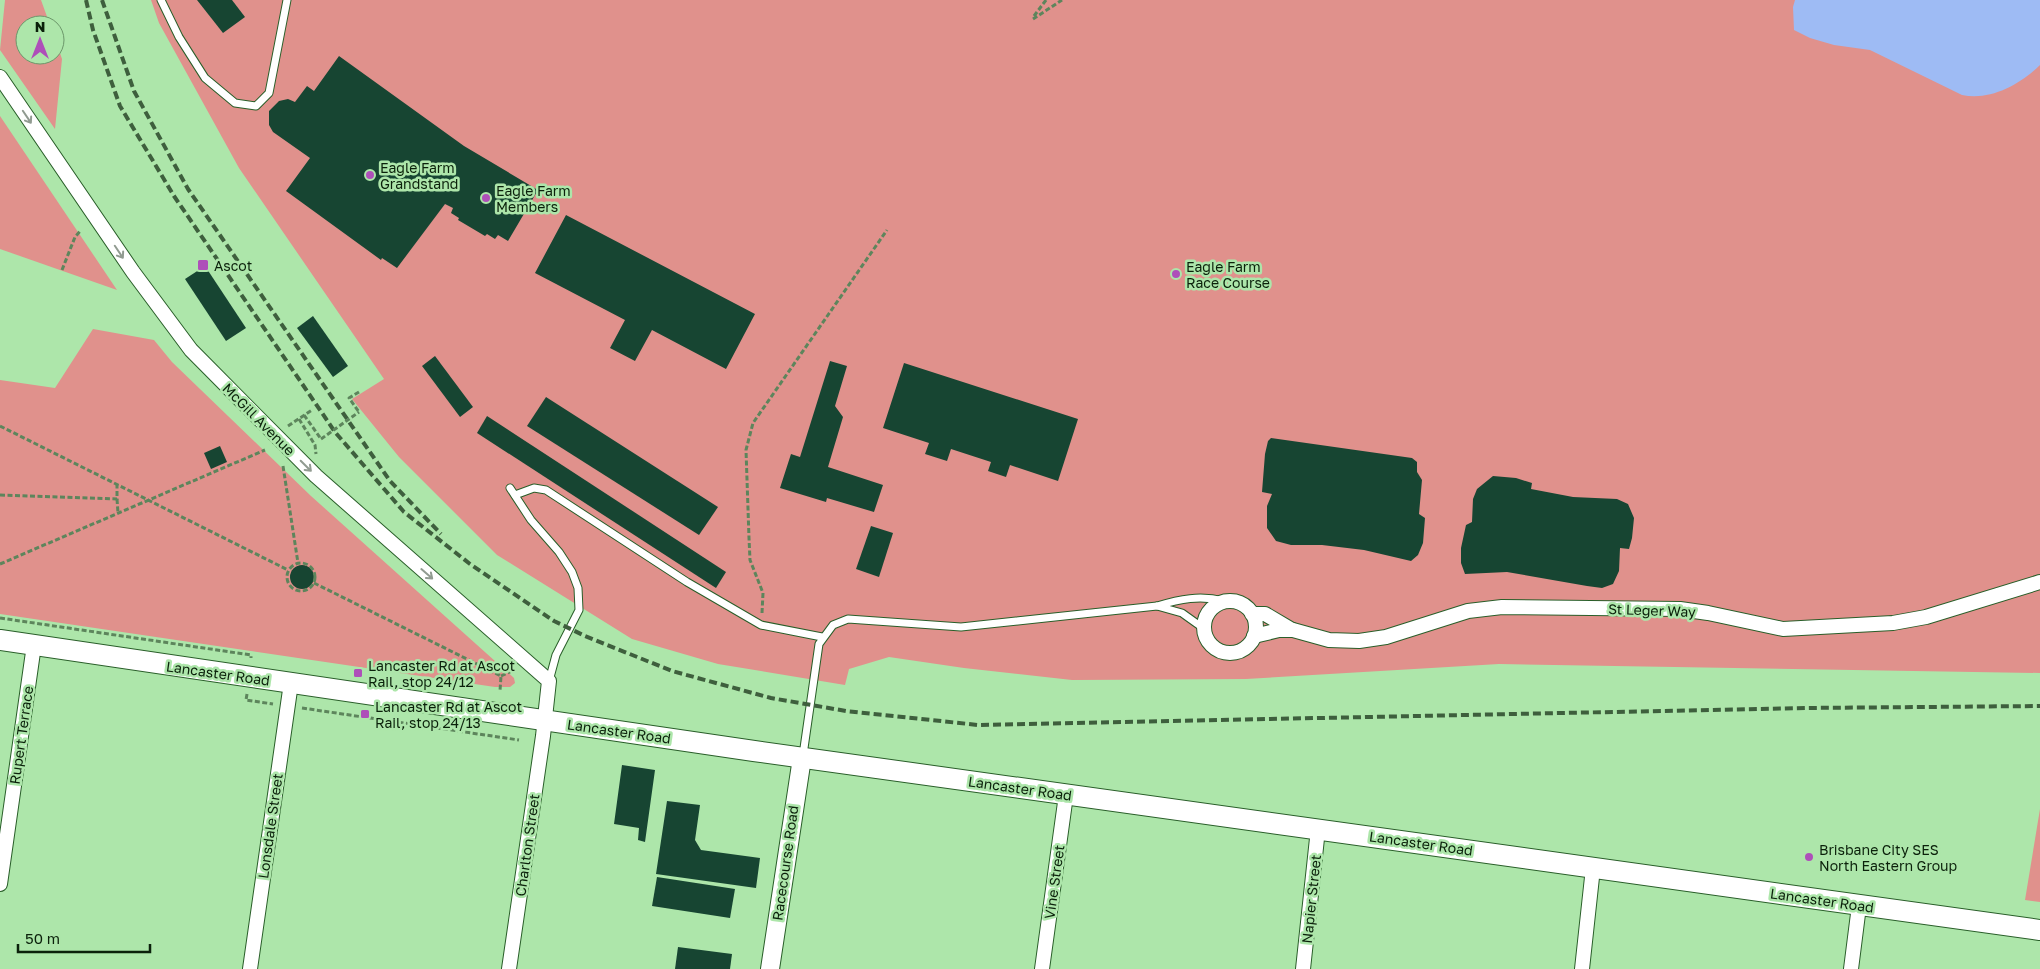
<svg xmlns="http://www.w3.org/2000/svg" width="2040" height="969" font-family="'Golos Text',sans-serif">
<style>
.green{fill:#e0918c}
.water{fill:#9ebbf4}
.building{fill:#174532}
.lines{fill:none;stroke-linecap:round;stroke-linejoin:round}
.service-casing{stroke:#295e29;stroke-width:9}
.minor-casing{stroke:#295e29;stroke-width:16}
.tertiary-casing{stroke:#295e29;stroke-width:20}
.secondary-casing{stroke:#295e29;stroke-width:22}
.path{stroke:#5d855c;stroke-width:3;stroke-dasharray:5 2.5;stroke-linecap:butt}
.service{stroke:#fff;stroke-width:7}
.minor{stroke:#fff;stroke-width:14}
.tertiary{stroke:#fff;stroke-width:18}
.secondary{stroke:#fff;stroke-width:20}
.rail{stroke:#3e5f3d;stroke-width:4;stroke-dasharray:8 4;stroke-linecap:butt}
.path-bridge{stroke:#5d855c;stroke-width:3;stroke-dasharray:5 2.5;stroke-linecap:butt}
.oneway{stroke:#919b91}
.poi-dot{fill:#ae4fb9;stroke:#ade6aa;stroke-width:2}
.labels{text-anchor:middle;dominant-baseline:central;stroke-width:5;stroke-linejoin:round;paint-order:stroke}
.poi-label{font-size:14px;fill:#0b210b;stroke:#ade6aa;text-anchor:start}
.street-label{font-size:14px;fill:#0b210b;stroke:#ade6aa}
</style>
<rect width="100%" height="100%" fill="#ade6aa"/>
<!-- green -->
<g class="green">
<path d="M5,0H41L50,25H25V55H55V39L62,59L55,129L0,50Z"/>
<path d="M151,0H2040V673L1499,664L1246,679L1072,680L964,668L889,657L849,669L845,685L718,664L632,639L497,555L399,457L352,399L384,379L239,168L159,23Z"/>
<path d="M0,116L117,290L0,249Z"/>
<path d="M93,329L154,340L172,362L311,496L514,678L515,683L510,687H495L0,614V380L55,388Z"/>
<path d="M2040,809V902L2025,900Z"/>
</g>
<!-- water -->
<path class="water" d="M1795,0H2040V65C2020,85 1990,101 1962,95L1870,50L1834,45L1810,38L1794,30L1793,7Z"/>
<!-- building -->
<g class="building">
<path d="M197,0H232L245,17L223,33Z"/>
<path d="M339,56L464,146L538,190L508,241L498,235L495,239L487,234L485,236L458,220L459,218L451,213L453,208L445,204L397,268L382,258L381,260L286,191L310,158L273,132L269,125V111L279,101L288,99L295,102L307,86L314,91Z"/>
<path d="M566,215L755,314L726,369L652,330L635,361L610,348L625,320L535,273Z"/>
<path d="M205,266L246,328L226,341L185,279Z"/>
<path d="M313,316L348,366L333,377L297,328Z"/>
<path d="M435,356L473,407L460,417L422,366Z"/>
<path d="M830,361L847,366L835,406L843,417L828,467L883,485L874,512L827,498L826,502L780,488L791,454L800,457Z"/>
<path d="M904,363L1078,419L1058,481L1010,465L1006,477L988,471L991,462L951,449L947,461L925,454L929,443L883,428Z"/>
<path d="M546,397L718,507L699,535L527,426Z"/>
<path d="M487,416L726,572L716,588L477,433Z"/>
<path d="M1271,438L1412,458L1417,462V472L1422,480L1419,514L1425,518L1423,543L1418,555L1411,561L1364,550L1322,545H1291L1276,541L1267,528V506L1272,494L1262,492L1265,454L1268,441Z"/>
<path d="M220,446L227,462L211,469L204,453Z"/>
<path d="M1493,476L1516,478L1532,483L1531,489L1573,497L1617,499L1628,504L1634,518L1632,538L1629,549L1620,548L1619,571L1613,584L1602,588L1587,586L1507,572L1465,574L1461,563V548L1466,525L1472,522L1473,499L1477,489Z"/>
<path d="M871,526L893,533L879,577L856,569Z"/>
<circle cx="302" cy="577" r="12"/>
<path d="M622,765L655,770L645,842L638,840L639,828L614,824Z"/>
<path d="M667,801L700,805L695,840L701,850L760,858L756,888L656,874Z"/>
<path d="M657,877L735,889L730,918L652,906Z"/>
<path d="M678,947L732,954L730,969H675Z"/>
</g>
<g class="lines">
<defs>
<g id="service">
<path d="M161,0L179,37L205,78L235,103L256,106L269,93L287,0"/>
<path d="M510,488L531,520L559,552L572,572L578,588L579,610L556,655L549,681"/>
<path d="M515,495L534,488L546,490L687,582L761,625L822,637"/>
<path d="M1157,606L1182,613L1203,628"/>
<path d="M803,755L819,644L833,625L848,619L961,627L1157,606C1180,599 1200,595 1224,601"/>
</g>
<g id="minor">
<path d="M0,77L133,272L191,350L316,476L549,681L543,736L509,969"/>
<circle cx="1230" cy="627" r="26"/>
<path d="M1252,614H1265L1292,630"/>
<path d="M1254,636L1279,630H1293L1329,640L1359,641L1386,637L1468,611L1502,607L1680,609L1708,613L1783,629L1893,623L1926,617L2040,582"/>
<path d="M0,884L34,645"/>
<path d="M250,969L291,683"/>
<path d="M1042,969L1066,795"/>
<path d="M1303,969L1318,829"/>
<path d="M1582,969L1593,868"/>
<path d="M1851,969L1859,906"/>
</g>
<path id="tertiary" d="M770,969L802,758"/>
<path id="secondary" d="M0,640L754,751L2040,930"/>
</defs>
<!-- service casing -->
<use href="#service" class="service-casing"/>
<!-- minor casing -->
<use href="#minor" class="minor-casing"/>
<!-- tertiary casing -->
<use href="#tertiary" class="tertiary-casing"/>
<!-- secondary casing -->
<use href="#secondary" class="secondary-casing"/>
<!-- path -->
<g class="path">
<path d="M1034,16L1046,0"/>
<path d="M1033,19L1062,0"/>
<path d="M62,270L75,237L81,230"/>
<path d="M359,392L349,398L359,412"/>
<path d="M304,415L321,439"/>
<path d="M299,419L315,445L316,454"/>
<path d="M0,426L288,570"/>
<path d="M288,426L312,410"/>
<path d="M283,466L298,563"/>
<path d="M0,495L117,499V485"/>
<path d="M117,499L118,513"/>
<circle cx="301" cy="577" r="14"/>
<path d="M0,564L265,450"/>
<path d="M314,583L501,676L500,691"/>
<path d="M762,613L763,593L750,560L749,538L746,450L753,423L887,230"/>
<path d="M0,618L251,655V658"/>
<path d="M501,676L512,671"/>
<path d="M247,694L246,700L273,704"/>
<path d="M302,708L519,740"/>
</g>
<!-- service -->
<use href="#service" class="service"/>
<!-- minor -->
<use href="#minor" class="minor"/>
<!-- tertiary -->
<use href="#tertiary" class="tertiary"/>
<!-- secondary -->
<use href="#secondary" class="secondary"/>
<!-- rail -->
<g class="rail">
<path d="M86,0L93,30L120,106L174,196L335,432L404,512L470,564L554,621L585,636L672,671L771,698L846,711L978,725L1806,708L2040,706"/>
<path d="M102,0L134,91L188,189L390,481L441,534"/>
</g>
<!-- path-bridge -->
<path class="path-bridge" d="M321,439L359,412"/>
</g>
<!-- one-way arrows -->
<defs><path id="oneway-shaft" d="M-6 0H5M1.5-3L5.5 0L1.5 3" fill="none" stroke-width="1.6" stroke-linecap="round" stroke-linejoin="round" transform="scale(1.25)"/></defs>
<g class="oneway">
<use href="#oneway-shaft" transform="translate(27 117) rotate(56)"/>
<use href="#oneway-shaft" transform="translate(119 252) rotate(56)"/>
<use href="#oneway-shaft" transform="translate(306 466) rotate(45)"/>
<use href="#oneway-shaft" transform="translate(427 574) rotate(41)"/>
</g>
<!-- markers -->
<g class="poi-dot">
<circle cx="370" cy="175" r="5"/>
<circle cx="486" cy="198" r="5"/>
<rect x="197" y="259" width="12" height="12" rx="2.5"/>
<circle cx="1176" cy="274" r="5"/>
<rect x="353" y="668" width="10" height="10" rx="2.5"/>
<rect x="360" y="709" width="10" height="10" rx="2.5"/>
<circle cx="1809" cy="857" r="5"/>
</g>
<g class="labels">
<!-- poi labels -->
<g class="poi-label">
<text x="380" y="167">Eagle Farm<tspan x="380" dy="16">Grandstand</tspan></text>
<text x="496" y="190">Eagle Farm<tspan x="496" dy="16">Members</tspan></text>
<text x="214" y="265">Ascot</text>
<text x="1186" y="266">Eagle Farm<tspan x="1186" dy="16">Race Course</tspan></text>
<text x="368" y="665">Lancaster Rd at Ascot<tspan x="368" dy="16">Rail, stop 24/12</tspan></text>
<text x="375" y="706">Lancaster Rd at Ascot<tspan x="375" dy="16">Rail, stop 24/13</tspan></text>
<text x="1819" y="849">Brisbane City SES<tspan x="1819" dy="16">North Eastern Group</tspan></text>
</g>
<!-- street labels -->
<g class="street-label">
<text transform="translate(259 419) rotate(45)">McGill Avenue</text>
<text transform="translate(1652 610) rotate(2)">St Leger Way</text>
<text transform="translate(218 673) rotate(8)">Lancaster Road</text>
<text transform="translate(619 731) rotate(8)">Lancaster Road</text>
<text transform="translate(21 735) rotate(-82)">Rupert Terrace</text>
<text transform="translate(1020 788) rotate(8)">Lancaster Road</text>
<text transform="translate(270 826) rotate(-82)">Lonsdale Street</text>
<text transform="translate(1421 843) rotate(8)">Lancaster Road</text>
<text transform="translate(527 845) rotate(-82)">Charlton Street</text>
<text transform="translate(785 863) rotate(-82)">Racecourse Road</text>
<text transform="translate(1054 882) rotate(-82)">Vine Street</text>
<text transform="translate(1311 899) rotate(-84)">Napier Street</text>
<text transform="translate(1822 900) rotate(8)">Lancaster Road</text>
</g>
</g>
<!-- north arrow -->
<g transform="translate(40 40)"><circle r="24" fill="#ade6aa" stroke="#6c976a"/>
<path d="M0-4L9 19L0 12L-9 19Z" fill="#ae4fb9"/>
<text y="-8" font-size="14" font-weight="bold" text-anchor="middle" fill="#0b210b">N</text>
</g>
<!-- scale -->
<path d="M18 944v8h132v-8" fill="none" stroke="#0b210b" stroke-width="2.5"/>
<text x="25" y="944" font-size="15" fill="#0b210b" stroke="#ade6aa" stroke-width="4" paint-order="stroke">50 m</text>
</svg>
